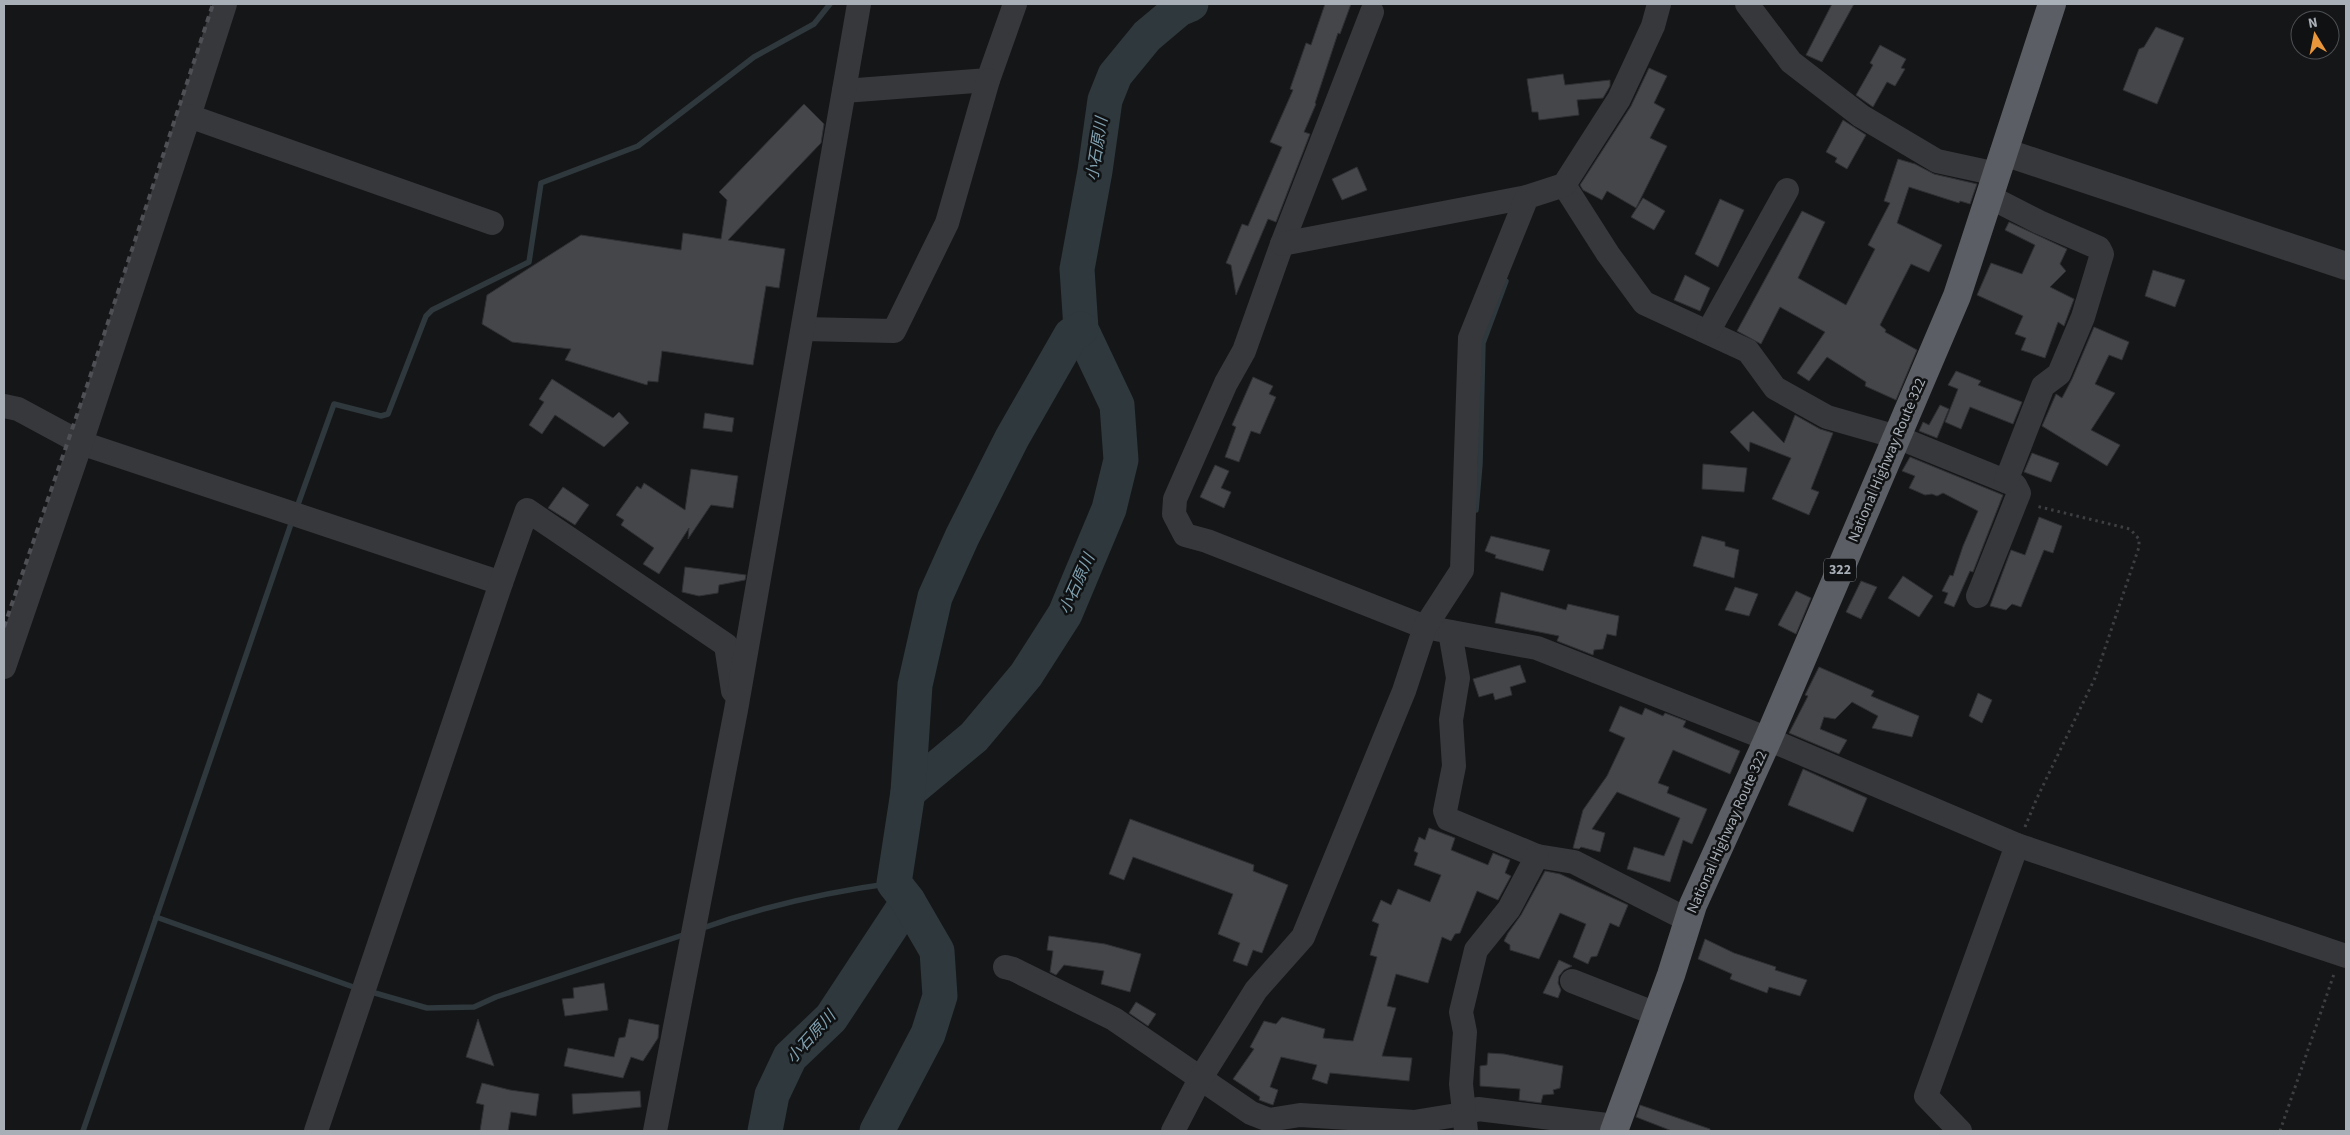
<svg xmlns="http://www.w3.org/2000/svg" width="2350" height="1135" font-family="'Source Sans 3','Noto Sans JP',sans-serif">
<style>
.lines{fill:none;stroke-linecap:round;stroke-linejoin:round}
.stream{stroke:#2e383d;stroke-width:5.5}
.river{stroke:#2e383d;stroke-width:35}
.building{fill:#44464a;stroke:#2f3033}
.path{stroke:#3d3f43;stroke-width:3;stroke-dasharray:2.5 4;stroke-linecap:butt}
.minor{stroke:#37383c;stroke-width:24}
.tertiary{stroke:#37383c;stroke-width:28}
.trunk{stroke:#5b5e64;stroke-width:28}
.rail{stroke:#4e5055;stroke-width:4;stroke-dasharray:6 5;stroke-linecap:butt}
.labels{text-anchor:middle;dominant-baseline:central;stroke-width:5;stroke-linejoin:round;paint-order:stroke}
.shield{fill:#101112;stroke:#7a8086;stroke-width:1}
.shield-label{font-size:14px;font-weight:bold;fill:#a8afb7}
.street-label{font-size:15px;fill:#a8afb7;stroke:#101112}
.water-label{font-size:16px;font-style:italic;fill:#80a1b0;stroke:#101112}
</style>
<rect width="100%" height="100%" fill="#151617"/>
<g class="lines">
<!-- stream -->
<g class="stream">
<path d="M296,510L334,404L381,416L388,414L426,316L432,310L529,262L541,183L638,146L754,57L814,24L830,4"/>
<path d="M1476,510L1480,464L1483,343L1506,281"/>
<path d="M156,917L359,989"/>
<path d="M700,929C764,906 826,892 894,883"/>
<path d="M368,991L427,1008L474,1007L496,997L686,934"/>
<path d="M83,1131L293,518"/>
</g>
<!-- river -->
<g class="river">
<path d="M908,792L974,737L1026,675L1065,614L1109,509L1121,460L1117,405L1081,329L1077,269L1095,171L1105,100L1115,75L1147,36L1179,9L1191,4"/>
<path d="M765,1131L772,1095L790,1057L831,1018L908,901"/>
<path d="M877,1131L928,1034L940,996L937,951L908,901L894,883L908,792L915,685L935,597L962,537L1012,438L1071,335L1081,329"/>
</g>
</g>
<!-- building -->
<g class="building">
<path d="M1325,4H1351L1340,34L1338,33L1315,103L1316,104L1304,132L1310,134L1276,222L1268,219L1236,295L1231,265L1226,263L1242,224L1248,226L1282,147L1270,142L1293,90L1290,89L1306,43L1311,45Z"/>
<path d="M1832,4H1854L1822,62L1806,55Z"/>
<path d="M2156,27L2184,38L2157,104L2123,90L2139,49L2144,47Z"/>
<path d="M1880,45L1906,59L1901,68L1905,69L1895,86L1887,82L1873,107L1856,95L1873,65L1870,63Z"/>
<path d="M1649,68L1667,76L1654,103L1665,109L1650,138L1667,146L1636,208L1607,191L1602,200L1583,190L1580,185L1631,106Z"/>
<path d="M1563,74L1565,85L1610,80V86L1603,98L1577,100L1579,115L1539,120L1538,112H1532L1527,79Z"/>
<path d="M804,104L824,124L821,143L728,240L785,249L779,288L766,286L753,365L662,351L658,382L648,381L647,385L565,360L571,349L512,342L482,324L487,295L581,235L681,250L683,233L721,239L727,200L719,192Z"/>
<path d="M1843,120L1866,135L1847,169L1835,162L1837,158L1826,152Z"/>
<path d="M1898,159L1915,164L1934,174L1977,184L1970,204L1960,201L1959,203L1909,187L1897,223L1942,245L1929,272L1911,264L1880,325L1886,330L1885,332L1917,350L1896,400L1865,386L1866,382L1827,357L1809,381L1797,373L1825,332L1780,307L1761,344L1737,331L1802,211L1825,222L1798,278L1846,305L1875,249L1868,245L1890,203L1884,201Z"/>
<path d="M1357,167L1367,190L1342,200L1332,179Z"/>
<path d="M1643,198L1665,211L1654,230L1631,217Z"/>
<path d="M1720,199L1744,210L1718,267L1695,254Z"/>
<path d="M2009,222L2067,249L2060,264L2066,271L2050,287L2074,299L2064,326L2058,322L2045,358L2021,350L2026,338L2015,334L2023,316L1977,295L1991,263L2022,274L2035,245L2005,230Z"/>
<path d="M2153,270L2185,280L2175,307L2145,296Z"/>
<path d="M1685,275L1710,288L1700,311L1674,300Z"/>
<path d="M2094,327L2129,342L2122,360L2109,355L2095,384L2115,393L2091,430L2120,445L2107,466L2042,426L2056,394L2062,398L2072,379Z"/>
<path d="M1956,371L1981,381L1978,385L2022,402L2013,424L1970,407L1961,429L1945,422L1958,389L1948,385Z"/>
<path d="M1253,377L1273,386L1269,394L1276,397L1260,434L1251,431L1239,462L1225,457L1236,427L1232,425Z"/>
<path d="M552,379L613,418L619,412L629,423L604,447L555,415L542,434L529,425L544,402L539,399Z"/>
<path d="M1940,405L1949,409L1937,438L1919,431L1923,422L1929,425Z"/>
<path d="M1753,411L1784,443L1795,415L1820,429L1833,433L1811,489L1819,492L1809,515L1772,499L1791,458L1750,442L1749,452L1730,432Z"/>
<path d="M705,413L734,418L732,432L703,428Z"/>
<path d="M2032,453L2059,463L2051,482L2024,472Z"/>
<path d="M1910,457L2003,495L1973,572L1970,571L1954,607L1944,603L1948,593L1942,591L1950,575L1953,576L1963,546L1978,511L1943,493L1937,496L1932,494L1925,495L1909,488L1915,476L1902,471Z"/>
<path d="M1703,464L1747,468L1744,492L1702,489Z"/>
<path d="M1215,465L1229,471L1221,488L1231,492L1224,508L1200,497Z"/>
<path d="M691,469L738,476L733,508L711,505L688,539L689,528L659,574L643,564L654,548L621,525L624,520L616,515L637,486L641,489L644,483L685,510Z"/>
<path d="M563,487L589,505L575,525L548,508Z"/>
<path d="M2039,517L2062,526L2053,553L2044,550L2021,607L2012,604L2006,610L1990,606L2011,550L2025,555Z"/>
<path d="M1491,536L1550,550L1543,571L1495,558L1496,555L1485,551Z"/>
<path d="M1702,536L1725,542V546L1739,550L1734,578L1693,566Z"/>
<path d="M685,567L746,575L745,580L719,585L718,593L699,596L682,592Z"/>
<path d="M1903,576L1933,596L1919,617L1888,598Z"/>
<path d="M1861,581L1877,587L1861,619L1846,612Z"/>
<path d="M1735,587L1758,594L1749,616L1725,610Z"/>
<path d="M1796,591L1811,598L1796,634L1778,625Z"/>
<path d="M1501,592L1566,610L1568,604L1619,616L1616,636L1607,634L1603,649L1594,650L1593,655L1557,641L1559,636L1495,623Z"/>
<path d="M1520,665L1526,682L1510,687L1512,695L1495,700L1493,693L1479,697L1473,679Z"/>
<path d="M1819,667L1874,691L1871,696L1919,716L1912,737L1872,728L1878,716L1852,702L1835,719L1824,717L1820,729L1847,740L1839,754L1789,733L1808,696L1805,695Z"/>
<path d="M1978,693L1992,700L1982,723L1969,716Z"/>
<path d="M1620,706L1642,715L1645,708L1663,716L1665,713L1686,721L1683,727L1740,751L1730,774L1673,750L1658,783L1669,787L1667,793L1707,809L1692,844L1683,840L1670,882L1627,869L1634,847L1664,856L1680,818L1617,792L1592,829L1605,833L1600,852L1581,847L1579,849L1573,848L1583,810L1607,776L1625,738L1609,731Z"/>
<path d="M1803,769L1867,798L1853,832L1788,805Z"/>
<path d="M1130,819L1254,865L1253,871L1288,885L1262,953L1253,950L1247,966L1233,961L1240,943L1218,934L1233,894L1133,857L1124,880L1109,874Z"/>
<path d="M1429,828L1455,838L1451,850L1488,865L1493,853L1510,860L1505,873L1511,876L1498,900L1477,891L1460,933L1455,934L1451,941L1442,937L1428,983L1396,974L1387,1006L1396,1008L1382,1056L1412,1058L1409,1081L1330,1073L1327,1084L1312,1079L1317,1065L1281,1057L1270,1087L1278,1090L1273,1105L1259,1100L1260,1097L1233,1079L1254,1049L1250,1047L1264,1021L1276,1024L1282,1017L1325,1029L1323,1038L1353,1041L1377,957L1370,955L1379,924L1372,921L1381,900L1391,905L1398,889L1430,902L1441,875L1414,865L1418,853L1414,851L1419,837L1425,840Z"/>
<path d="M1545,871L1560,874L1628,905L1619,927L1610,923L1597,956L1591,957L1588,964L1573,957L1586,924L1560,913L1539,959L1510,950V945L1504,941L1508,933L1521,915Z"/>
<path d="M1049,936L1105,944L1141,954L1130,992L1101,984L1104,971L1064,965L1056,975L1050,972L1053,951L1047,950Z"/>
<path d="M1705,939L1734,953L1776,967L1775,970L1807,980L1800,996L1769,987L1767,993L1730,979L1732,974L1698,959Z"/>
<path d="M1559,960L1572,966L1564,970L1559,976L1558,983L1561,990L1558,998L1543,993Z"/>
<path d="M604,983L608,1010L565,1016L562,999L574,998L573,988Z"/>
<path d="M1136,1002L1156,1014L1148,1026L1129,1013Z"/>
<path d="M478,1019L494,1066L466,1057Z"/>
<path d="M629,1019L659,1025L658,1038L643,1061L631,1057L623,1078L564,1066L568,1048L614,1057L619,1038L625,1037Z"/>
<path d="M1488,1053L1504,1054L1563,1066L1560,1088L1553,1090L1554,1094L1543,1095L1541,1103L1519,1100L1520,1089L1480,1086V1066L1487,1065Z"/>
<path d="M482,1083L510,1090L539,1094L536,1116L511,1112L508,1131H480L484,1105L476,1103Z"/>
<path d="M640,1091L641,1107L573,1114L572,1094Z"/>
<path d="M1640,1105L1710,1129V1131H1672L1636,1117Z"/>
</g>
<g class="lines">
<!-- path -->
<g class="path">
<path d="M2025,827L2037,798L2095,678L2139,547V539L2130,529L2036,506"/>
<path d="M2280,1131L2334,974"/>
</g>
<!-- minor -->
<g class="minor">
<path d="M1747,4L1791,62L1861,116L1937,161L1997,174"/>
<path d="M1372,12L1282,244L1244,351L1226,383L1175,499L1174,514L1185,535L1207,541L1425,627L1537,648L1768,739L2017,845L2346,956"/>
<path d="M844,91L988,80L1015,4"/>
<path d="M189,116L225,4"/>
<path d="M1564,185L1608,254L1644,303L1748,351L1775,388L1827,417L1897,437L2015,485L2019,493L1978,596"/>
<path d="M1990,197L2039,222L2099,248L2102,254L2083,317L2059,374L2043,386L2006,481"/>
<path d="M1282,244L1527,197"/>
<path d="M803,329L894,331L947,223L988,80"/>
<path d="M1708,332L1787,190"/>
<path d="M4,406L18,409L81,443L501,583"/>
<path d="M1450,632L1458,678L1451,720L1454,766L1445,811L1448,819L1537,856L1574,862L1688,920"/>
<path d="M4,667L81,443L189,116L492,223"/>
<path d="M1005,967L1013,969L1114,1019L1251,1113L1269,1120L1300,1115L1414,1122L1463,1114L1478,1109L1615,1126"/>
<path d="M1572,981L1656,1014"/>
<path d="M316,1131L501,583L527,510L726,645L733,691"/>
<path d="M655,1131L736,710L859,4"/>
<path d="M1173,1131L1200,1079L1256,990L1303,937L1404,691L1425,627L1462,570L1470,338L1527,197L1564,185L1619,99L1653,26L1659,4"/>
<path d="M1466,1131L1461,1084L1465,1032L1461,1012L1476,950L1509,909L1537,856"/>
<path d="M1960,1131L1926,1096L2017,845"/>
</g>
<!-- tertiary -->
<path class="tertiary" d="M2004,152L2346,266"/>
<!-- trunk -->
<path class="trunk" d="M1614,1131L1671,975L1693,905L1768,739L1957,296L2052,4"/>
<!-- rail -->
<path class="rail" d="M4,627L89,380L213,4"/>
</g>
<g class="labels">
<!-- shield labels -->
<rect class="shield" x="1824" y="558.5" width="32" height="23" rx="4"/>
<g class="shield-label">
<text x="1840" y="570">322</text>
</g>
<!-- street labels -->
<g class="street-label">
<text transform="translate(1887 460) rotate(-67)">National Highway Route 322</text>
<text transform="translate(1727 832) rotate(-66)">National Highway Route 322</text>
</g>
<!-- water labels -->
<g class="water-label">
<text transform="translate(1097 149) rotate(-81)">小石原川</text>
<text transform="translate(1077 584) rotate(-66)">小石原川</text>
<text transform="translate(811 1037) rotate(-48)">小石原川</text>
</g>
</g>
<!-- border -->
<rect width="2350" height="1135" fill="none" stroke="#a8afb7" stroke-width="10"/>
<!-- north arrow -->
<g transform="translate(2315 35) rotate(350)"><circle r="24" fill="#101112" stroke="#4d5054"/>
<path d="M0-4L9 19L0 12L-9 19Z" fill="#ea963b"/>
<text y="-8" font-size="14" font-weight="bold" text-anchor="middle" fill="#a8afb7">N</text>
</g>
</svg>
